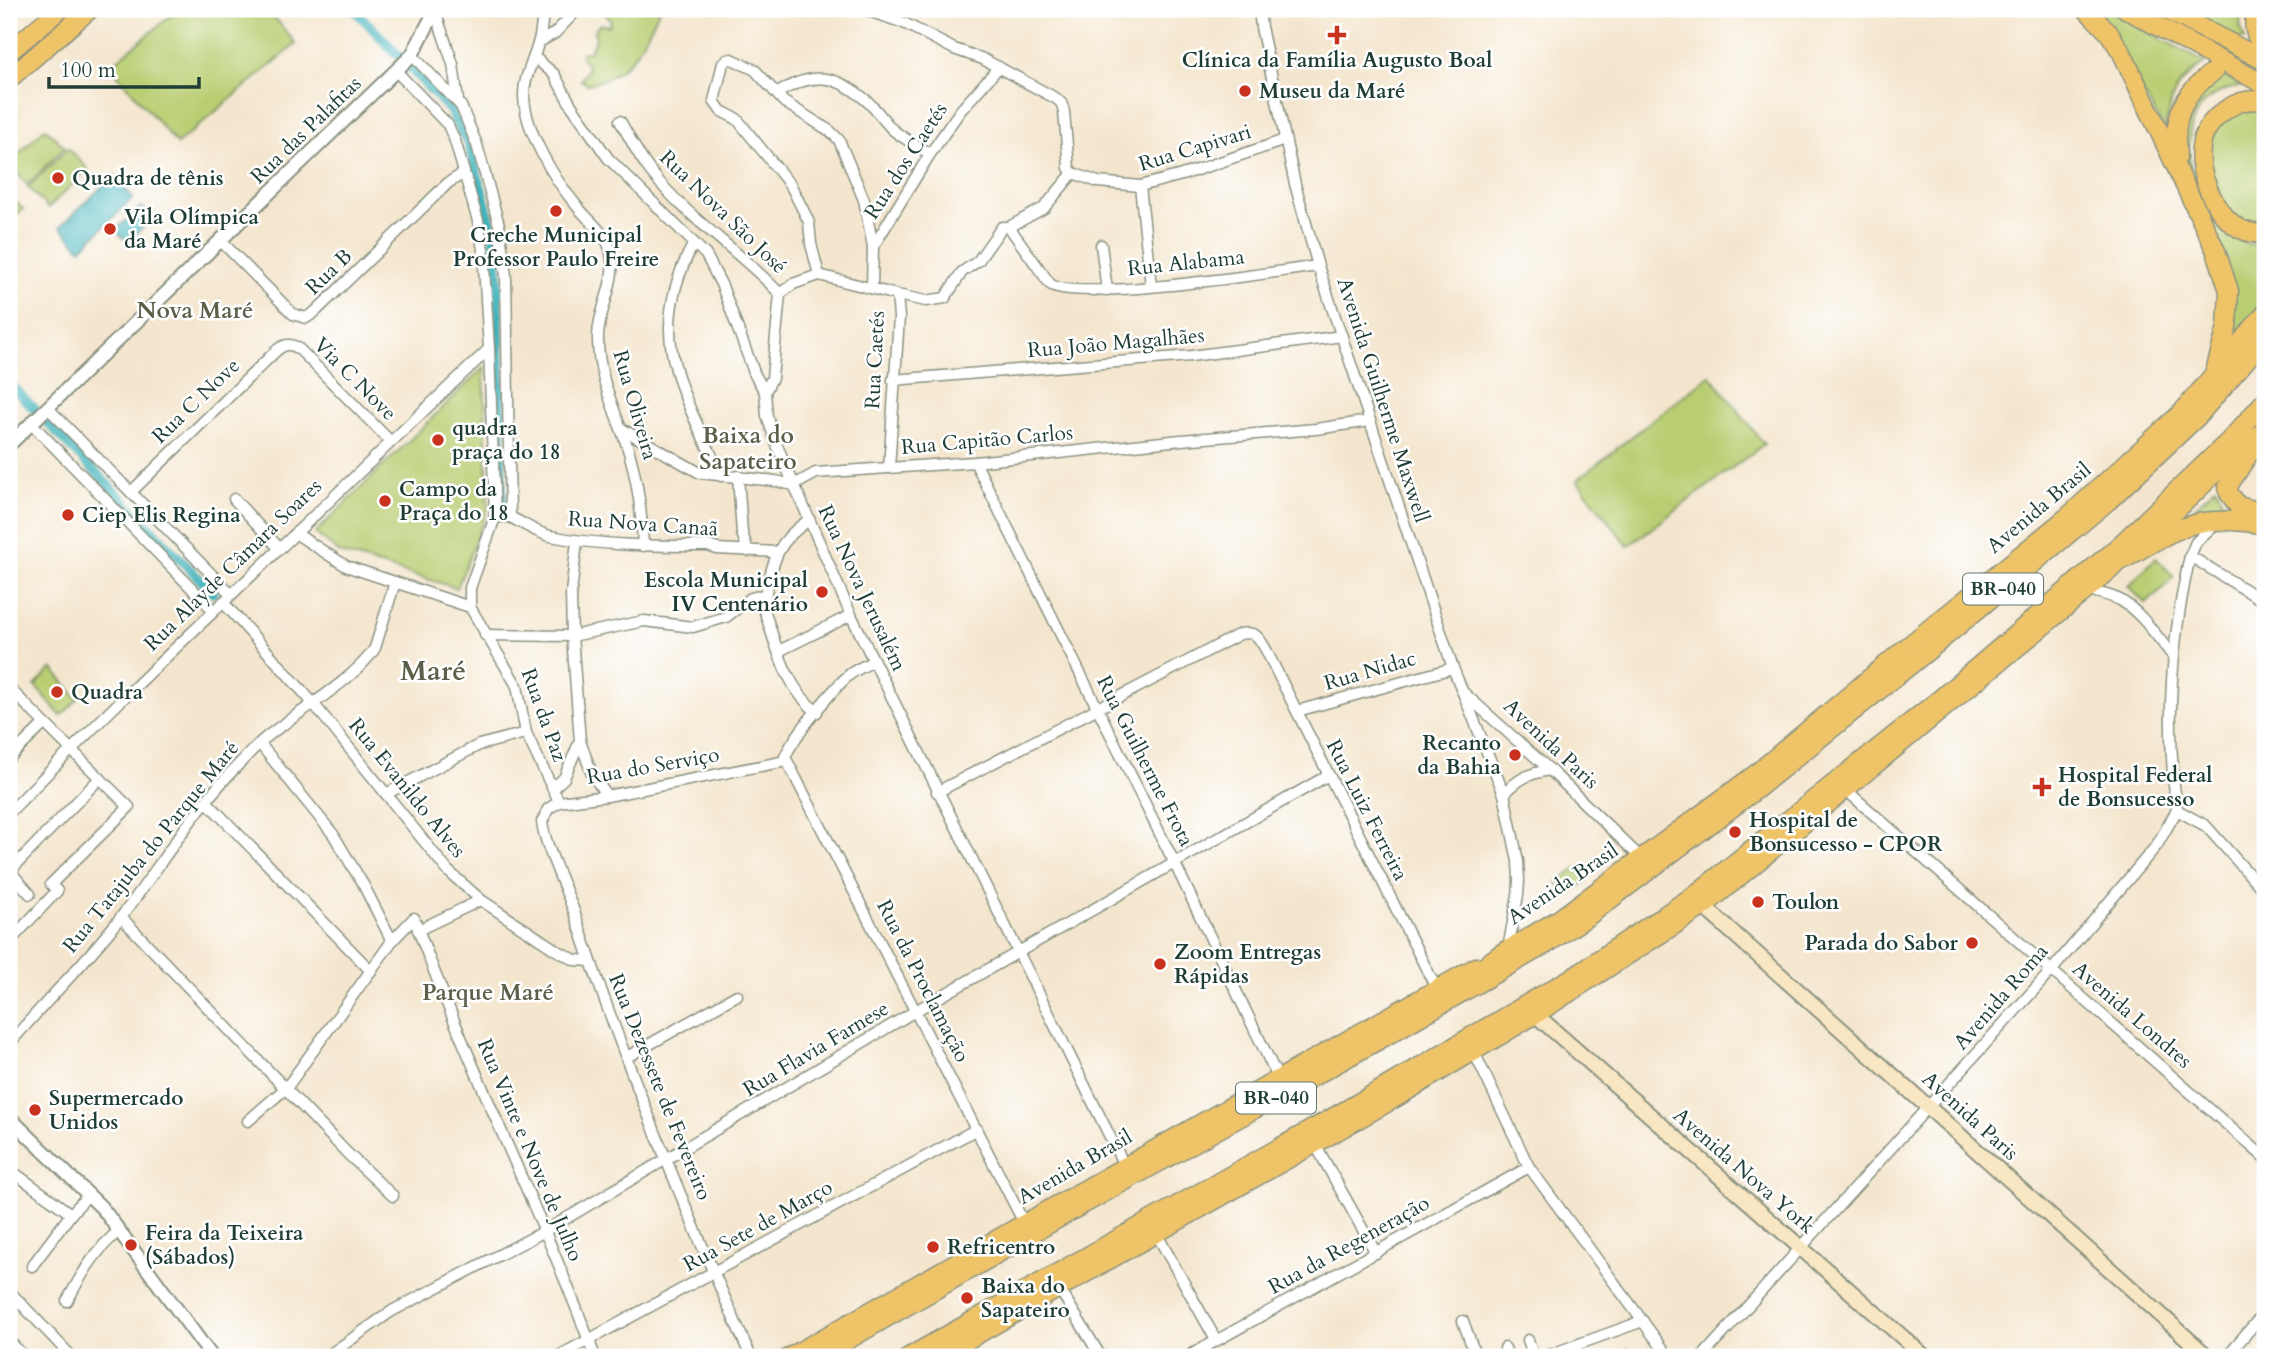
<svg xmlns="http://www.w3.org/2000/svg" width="2274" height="1366" font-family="Cardo,serif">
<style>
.green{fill:#b9ce72;stroke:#6c8653;stroke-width:2}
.water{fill:#41b2ba;stroke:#307877;stroke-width:2}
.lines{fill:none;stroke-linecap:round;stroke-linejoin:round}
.canal{stroke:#41b2ba;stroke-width:10}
.minor-casing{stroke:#8a9281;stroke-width:13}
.tertiary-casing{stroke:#8a9281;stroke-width:16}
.secondary-casing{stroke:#8a9281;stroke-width:18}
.trunk-casing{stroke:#8a9281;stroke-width:19}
.motorway-casing{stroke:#8a9281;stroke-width:21}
.minor{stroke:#fff;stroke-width:10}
.tertiary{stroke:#fff;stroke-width:12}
.secondary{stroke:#f9e7c3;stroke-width:14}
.trunk{stroke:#efc469;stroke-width:16}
.motorway{stroke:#efc469;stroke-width:18}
.poi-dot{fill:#c8321e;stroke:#fff;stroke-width:2.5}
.labels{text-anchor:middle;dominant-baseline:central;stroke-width:5;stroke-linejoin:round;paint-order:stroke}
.shield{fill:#fff;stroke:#627771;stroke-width:2}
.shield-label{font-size:19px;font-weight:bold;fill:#1f3d34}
.poi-label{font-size:21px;font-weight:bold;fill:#1f3d34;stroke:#fff;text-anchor:start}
.street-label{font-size:21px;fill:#1f3d34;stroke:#fff}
.neighbourhood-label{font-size:23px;font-weight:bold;fill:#5c5f4a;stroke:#fff}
.district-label{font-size:28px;font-weight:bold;fill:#5c5f4a;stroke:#fff}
</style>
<rect width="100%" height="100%" fill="#fff"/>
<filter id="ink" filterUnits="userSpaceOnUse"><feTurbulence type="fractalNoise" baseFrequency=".0143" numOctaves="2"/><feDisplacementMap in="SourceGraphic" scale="14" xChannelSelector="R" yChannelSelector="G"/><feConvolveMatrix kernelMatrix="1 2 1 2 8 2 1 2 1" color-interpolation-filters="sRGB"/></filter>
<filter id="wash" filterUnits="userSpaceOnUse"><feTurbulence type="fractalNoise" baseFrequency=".00686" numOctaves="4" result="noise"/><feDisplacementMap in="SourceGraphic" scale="28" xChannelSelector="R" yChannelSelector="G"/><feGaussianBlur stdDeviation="1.57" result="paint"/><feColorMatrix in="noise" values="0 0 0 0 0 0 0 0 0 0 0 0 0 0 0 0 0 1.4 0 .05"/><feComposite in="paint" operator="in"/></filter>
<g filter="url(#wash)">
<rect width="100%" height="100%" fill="#f4e6ce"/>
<!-- green -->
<g class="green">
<path d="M179,9H268L296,44L177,144L110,66Z"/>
<path d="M613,9H660C642,44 630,77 587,84L581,80L588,68L581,56L583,52H589L596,39L594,31L600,24L609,26L611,20L606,15Z"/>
<path d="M2094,9H2106L2206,63C2178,78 2166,101 2166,132Z"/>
<path d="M2181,9H2244C2239,20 2239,28 2245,39H2234Z"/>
<path d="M2221,75L2242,85C2226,90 2210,94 2200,108C2172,143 2202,229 2244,242C2250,245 2258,245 2265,244V304L2225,354L2231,326L2183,165L2180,140L2191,95Z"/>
<path d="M2265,106V229H2256L2225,211L2205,168L2211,129L2232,110Z"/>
<path d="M45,128L65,147L27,185L9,163Z"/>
<path d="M68,148L88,169L48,208L28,187Z"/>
<path d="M9,195L23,209L9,222Z"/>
<path d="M484,367L488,509L457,588L340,553L315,533Z"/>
<path d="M1710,375L1764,444L1628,546L1577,480Z"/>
<path d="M2216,486L2224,504L2231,511L2187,515Z"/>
<path d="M2156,558L2174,577L2146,604L2128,586Z"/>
<path d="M52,668L78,699L61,716L35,686Z"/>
<path d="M1578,868L1587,882L1566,895L1557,882Z"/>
</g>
<!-- water -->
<g class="water">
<path d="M114,175L133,198L81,249L60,227Z"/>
<path d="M141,206L154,218L127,242L115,230Z"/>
</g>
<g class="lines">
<!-- canal -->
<g class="canal">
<path d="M354,9L449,109L469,145L492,226L498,271L502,505"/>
<path d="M9,383L213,593"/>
</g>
</g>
</g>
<g filter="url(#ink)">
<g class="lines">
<defs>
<g id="minor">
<path d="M543,9C542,19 542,30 539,40C535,58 523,78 524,96C525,131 554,179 576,205C586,218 603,231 609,246C621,279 597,308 598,340C598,379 618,416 629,452C638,483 642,514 643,546"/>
<path d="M863,9L904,23L954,49L983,59L1057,99L1062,104L1064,112L1069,168L1073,173L1098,182L1140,186L1182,175L1285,140"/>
<path d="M1259,9L1261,27L1295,184L1318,266L1453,668L1504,794L1518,861L1519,881L1518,895L1508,949"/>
<path d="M435,11L453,64L458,101"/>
<path d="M539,42L555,33L578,9"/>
<path d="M412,55L461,106L477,145L499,225L506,276L510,517H495"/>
<path d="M534,57L554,74L571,105L608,158L706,255L722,286L755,375L765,392L767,416L778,448L851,615L1124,1165"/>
<path d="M396,71L448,125L455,141L478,221L483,249L489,349L495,517L470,588V607L517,686L526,733L559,802"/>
<path d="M778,93C812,71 836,74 867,101C877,110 884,121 893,130C904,139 918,146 930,154"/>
<path d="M620,121C630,138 638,156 651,172C687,218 740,251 780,294"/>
<path d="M1140,186L1151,286"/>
<path d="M1009,227L1050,284C1076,303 1276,272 1318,266"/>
<path d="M220,240L293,314L306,318L315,312L448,183L464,173"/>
<path d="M694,243C643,336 683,391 721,476"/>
<path d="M1101,245L1107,290"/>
<path d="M819,275L811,244L809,222L791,186L737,119L721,111L714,101L723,63L727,60L732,59L755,70L784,102L830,131L839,140L864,200L873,247"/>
<path d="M872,287L873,247L930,154L960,111L999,67"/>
<path d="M780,294L793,284L819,275L897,295L899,317L889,468"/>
<path d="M897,295L926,301L945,298L962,272L978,261L1002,227H1009L1044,208L1073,173"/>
<path d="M893,380L1191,356L1342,336"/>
<path d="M765,392L772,378L780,294"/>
<path d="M47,407L231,594"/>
<path d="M31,423L213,610"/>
<path d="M622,429L700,473L775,481L794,485L816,473L975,462L1181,440L1316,429L1370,421"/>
<path d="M975,462L1174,862L1278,1078"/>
<path d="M738,476L742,533L748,551"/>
<path d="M131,492L277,350C285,344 291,343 299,349L390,441"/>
<path d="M234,499L279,548"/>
<path d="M510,517C523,523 536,533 550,536C601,546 655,546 708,546L717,549L777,552"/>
<path d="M809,520C774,543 773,564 764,601V609C776,646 786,688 817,712"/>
<path d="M295,533L346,566L470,607"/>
<path d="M577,541L571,593L572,636L580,741L592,774L607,796"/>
<path d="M2190,556L2265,602"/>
<path d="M2088,590C2098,593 2110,595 2120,600C2141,612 2157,637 2173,656"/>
<path d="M223,602L313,703L448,871L481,900L556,950L575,960L590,961"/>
<path d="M485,635L572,636L644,621L693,627L726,617L751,598L766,594"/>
<path d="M779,651L851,615"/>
<path d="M873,661C865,666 856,669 849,675C831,691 794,736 785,757L1024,1223"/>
<path d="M9,688L129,807L51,884L57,891L9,942"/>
<path d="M1465,694L1550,770L1641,858"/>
<path d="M1297,711L1453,668"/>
<path d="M260,744L333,834L364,886L392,941"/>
<path d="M9,758L44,724"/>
<path d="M553,788L564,778L580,741"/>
<path d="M1846,790L2265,1158"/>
<path d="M937,792L1240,634C1255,631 1258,636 1265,648L1436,988"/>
<path d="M386,794L479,745L526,733"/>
<path d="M1504,794C1518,779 1529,773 1550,770"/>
<path d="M207,802L371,971"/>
<path d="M2177,810C2165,725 2171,640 2190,556L2196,542L2217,522"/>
<path d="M2177,810L2206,826L2265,892"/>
<path d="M9,813C87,732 169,654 251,576C331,500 409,424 489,349"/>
<path d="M9,870L30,894"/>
<path d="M10,871L100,778"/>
<path d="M121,917L348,1154L393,1196"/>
<path d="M418,930L481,900"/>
<path d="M9,1044C47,1000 89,959 125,912C163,862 196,806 242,761C251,751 262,740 273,732C302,710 356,678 375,648L395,582"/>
<path d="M1474,1052L1529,1167L1669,1357"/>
<path d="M627,1057L737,995"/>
<path d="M248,1121L287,1087L392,941L414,918C468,1067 540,1208 595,1357"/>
<path d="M1315,1144L1376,1253"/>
<path d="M9,1169L71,1214"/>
<path d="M1156,1233L1216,1340"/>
<path d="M32,1266L71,1214L89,1194"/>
<path d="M1059,1288L1101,1357"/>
<path d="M9,1291L72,1357"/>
<path d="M67,1301C82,1274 95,1250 120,1230"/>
<path d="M1463,1321L1476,1357"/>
<path d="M1528,1340L1534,1357"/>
<path d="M9,1341L25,1357"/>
<path d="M1505,1348L1508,1357"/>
<path d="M326,1357L392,1311L545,1231L917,1010L1327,776"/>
<path d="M557,1357L977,1129"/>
<path d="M751,1357C687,1215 625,1065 576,917C567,890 545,847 542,822L548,809L559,802L607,796L786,761"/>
<path d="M1187,1357L1529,1167"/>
<path d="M1543,1357L1643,1321"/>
<path d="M1622,1357L1629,1355L1632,1357"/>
<path d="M1702,1357L2052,970L2157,845L2177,810"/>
<path d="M2226,1357L2265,1312"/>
</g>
<g id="tertiary">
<path d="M9,445L412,55L436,9"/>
<path d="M9,1117L103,1209L212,1357"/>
</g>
<g id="secondary">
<path d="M1704,907L2208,1357"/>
<path d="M1536,1015L1925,1357"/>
</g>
<g id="trunk">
<path d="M1499,954L1559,918L1753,775L1908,645L2066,517L2181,412L2265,312"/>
<path d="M788,1357L1476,966"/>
<path d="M939,1357L1392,1101L1536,1015L1704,907L2088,590L2155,532L2256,435"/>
</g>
<g id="motorway">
<path d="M2086,9L2109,33L2122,53L2216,251L2229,291L2227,327L2214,375"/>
<path d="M2126,9L2265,85"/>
<path d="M2165,9L2265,61"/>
<path d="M2256,9C2252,25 2255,37 2265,51"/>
<path d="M9,52L60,9"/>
<path d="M9,79L90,9"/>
<path d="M2265,101C2248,99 2238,101 2224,111C2212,120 2203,131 2201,147C2197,172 2214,210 2234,225C2243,232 2254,234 2265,234"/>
<path d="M2177,157C2173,117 2181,96 2214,71"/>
<path d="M2265,429L2228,486L2229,493L2238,506L2265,513"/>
<path d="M2124,559C2182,526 2196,513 2265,525"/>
<path d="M1468,977L1508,949"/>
<path d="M1444,1062L1474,1052"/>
<path d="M818,1357L1073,1210L1384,1037L1548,943L1588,916L1758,788L1930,649L2108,501L2198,416L2265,338"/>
<path d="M909,1357L1341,1113L1573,977L1696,894L1940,699L2120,545L2229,441L2265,401"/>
</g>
</defs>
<!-- minor casing -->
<use href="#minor" class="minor-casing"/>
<!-- tertiary casing -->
<use href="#tertiary" class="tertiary-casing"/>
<!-- secondary casing -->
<use href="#secondary" class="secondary-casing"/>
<!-- trunk casing -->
<use href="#trunk" class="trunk-casing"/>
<!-- motorway casing -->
<use href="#motorway" class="motorway-casing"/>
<!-- minor -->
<use href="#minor" class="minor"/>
<!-- tertiary -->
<use href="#tertiary" class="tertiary"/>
<!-- secondary -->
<use href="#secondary" class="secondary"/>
<!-- trunk -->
<use href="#trunk" class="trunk"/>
<!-- motorway -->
<use href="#motorway" class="motorway"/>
</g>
</g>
<!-- markers -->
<g class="poi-dot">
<path d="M1333.5 24.5h7v7h7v7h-7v7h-7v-7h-7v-7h7z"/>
<circle cx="1245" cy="91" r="7"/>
<circle cx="58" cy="178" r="7"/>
<circle cx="556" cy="211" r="7"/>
<circle cx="110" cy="229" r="7"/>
<circle cx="438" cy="440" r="7"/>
<circle cx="385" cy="501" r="7"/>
<circle cx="68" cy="515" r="7"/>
<circle cx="822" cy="592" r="7"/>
<circle cx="57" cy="692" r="7"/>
<circle cx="1515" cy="755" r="7"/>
<path d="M2038.5 776.5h7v7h7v7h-7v7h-7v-7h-7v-7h7z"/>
<circle cx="1735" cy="832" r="7"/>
<circle cx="1758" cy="902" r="7"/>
<circle cx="1972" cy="943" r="7"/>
<circle cx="1160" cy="964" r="7"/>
<circle cx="35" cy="1110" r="7"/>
<circle cx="131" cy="1245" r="7"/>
<circle cx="933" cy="1247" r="7"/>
<circle cx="967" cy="1298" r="7"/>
</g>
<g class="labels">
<!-- shield labels -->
<g class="shield">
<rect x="1963" y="573.5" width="80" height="31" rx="5"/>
<rect x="1236" y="1082.5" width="80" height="31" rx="5"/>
</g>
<g class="shield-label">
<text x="2003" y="589">BR-040</text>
<text x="1276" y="1098">BR-040</text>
</g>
<!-- poi labels -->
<g class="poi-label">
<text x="1337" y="60" text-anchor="middle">Clínica da Família Augusto Boal</text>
<text x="1259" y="91">Museu da Maré</text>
<text x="72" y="178">Quadra de tênis</text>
<text x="124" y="217">Vila Olímpica<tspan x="124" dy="24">da Maré</tspan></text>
<text x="556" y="235" text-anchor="middle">Creche Municipal<tspan x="556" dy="24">Professor Paulo Freire</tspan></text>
<text x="452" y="428">quadra<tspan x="452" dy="24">praça do 18</tspan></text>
<text x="399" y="489">Campo da<tspan x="399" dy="24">Praça do 18</tspan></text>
<text x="82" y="515">Ciep Elis Regina</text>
<text x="808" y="580" text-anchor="end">Escola Municipal<tspan x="808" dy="24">IV Centenário</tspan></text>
<text x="71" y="692">Quadra</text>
<text x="1501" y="743" text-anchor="end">Recanto<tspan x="1501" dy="24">da Bahia</tspan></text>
<text x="2058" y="775">Hospital Federal<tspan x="2058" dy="24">de Bonsucesso</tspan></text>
<text x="1749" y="820">Hospital de<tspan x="1749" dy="24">Bonsucesso - CPOR</tspan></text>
<text x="1772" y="902">Toulon</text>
<text x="1958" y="943" text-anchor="end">Parada do Sabor</text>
<text x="1174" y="952">Zoom Entregas<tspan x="1174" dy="24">Rápidas</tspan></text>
<text x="49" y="1098">Supermercado<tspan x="49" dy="24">Unidos</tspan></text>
<text x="145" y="1233">Feira da Teixeira<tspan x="145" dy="24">(Sábados)</tspan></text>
<text x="947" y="1247">Refricentro</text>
<text x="981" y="1286">Baixa do<tspan x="981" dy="24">Sapateiro</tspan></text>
</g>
<!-- street labels -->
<g class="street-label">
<text transform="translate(306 130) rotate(-44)">Rua das Palafitas</text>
<text transform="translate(1195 148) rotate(-17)">Rua Capivari</text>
<text transform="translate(906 161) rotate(-57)">Rua dos Caetés</text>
<text transform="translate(723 212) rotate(44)">Rua Nova São José</text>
<text transform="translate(1186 263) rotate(-6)">Rua Alabama</text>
<text transform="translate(329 272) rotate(-44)">Rua B</text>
<text transform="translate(1116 343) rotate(-5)">Rua João Magalhães</text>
<text transform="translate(875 360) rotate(-87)">Rua Caetés</text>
<text transform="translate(355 379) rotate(45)">Via C Nove</text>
<text transform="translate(1383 400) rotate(72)">Avenida Guilherme Maxwell</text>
<text transform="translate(196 401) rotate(-44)">Rua C Nove</text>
<text transform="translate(635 405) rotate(74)">Rua Oliveira</text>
<text transform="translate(987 440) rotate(-5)">Rua Capitão Carlos</text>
<text transform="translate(2039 508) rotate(-40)">Avenida Brasil</text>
<text transform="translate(643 524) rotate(4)">Rua Nova Canaã</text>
<text transform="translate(233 565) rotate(-44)">Rua Alayde Câmara Soares</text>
<text transform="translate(862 588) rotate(65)">Rua Nova Jerusalém</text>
<text transform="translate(1370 671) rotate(-16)">Rua Nidac</text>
<text transform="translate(544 715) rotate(70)">Rua da Paz</text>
<text transform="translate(1551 744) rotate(43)">Avenida Paris</text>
<text transform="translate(1145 761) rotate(63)">Rua Guilherme Frota</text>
<text transform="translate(653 766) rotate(-10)">Rua do Serviço</text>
<text transform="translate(407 788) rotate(51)">Rua Evanildo Alves</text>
<text transform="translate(1367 810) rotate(63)">Rua Luiz Ferreira</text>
<text transform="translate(151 847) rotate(-51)">Rua Tatajuba do Parque Maré</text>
<text transform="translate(1563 884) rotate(-34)">Avenida Brasil</text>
<text transform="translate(923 981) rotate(63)">Rua da Proclamação</text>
<text transform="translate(2001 997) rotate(-49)">Avenida Roma</text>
<text transform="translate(2132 1015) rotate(41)">Avenida Londres</text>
<text transform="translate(816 1049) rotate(-31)">Rua Flavia Farnese</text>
<text transform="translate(660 1087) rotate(68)">Rua Dezessete de Fevereiro</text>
<text transform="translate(1970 1116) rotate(42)">Avenida Paris</text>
<text transform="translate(530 1150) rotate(67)">Rua Vinte e Nove de Julho</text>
<text transform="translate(1075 1167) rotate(-30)">Avenida Brasil</text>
<text transform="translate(1744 1171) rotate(41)">Avenida Nova York</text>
<text transform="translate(758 1226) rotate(-29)">Rua Sete de Março</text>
<text transform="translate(1349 1245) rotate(-29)">Rua da Regeneração</text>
</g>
<!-- neighbourhood labels -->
<g class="neighbourhood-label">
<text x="195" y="310">Nova Maré</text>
<text x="748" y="435">Baixa do<tspan x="748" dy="26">Sapateiro</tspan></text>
<text x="488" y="992">Parque Maré</text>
</g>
<!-- district labels -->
<g class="district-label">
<text x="433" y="671">Maré</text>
</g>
</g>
<!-- margin -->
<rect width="2274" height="1366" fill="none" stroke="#fff" stroke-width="35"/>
<!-- scale -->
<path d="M49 77v10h150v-10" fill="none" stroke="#1f3d34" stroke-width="3.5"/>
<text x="60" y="77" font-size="21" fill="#1f3d34" stroke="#ffffff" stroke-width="5" paint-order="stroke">100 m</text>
</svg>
